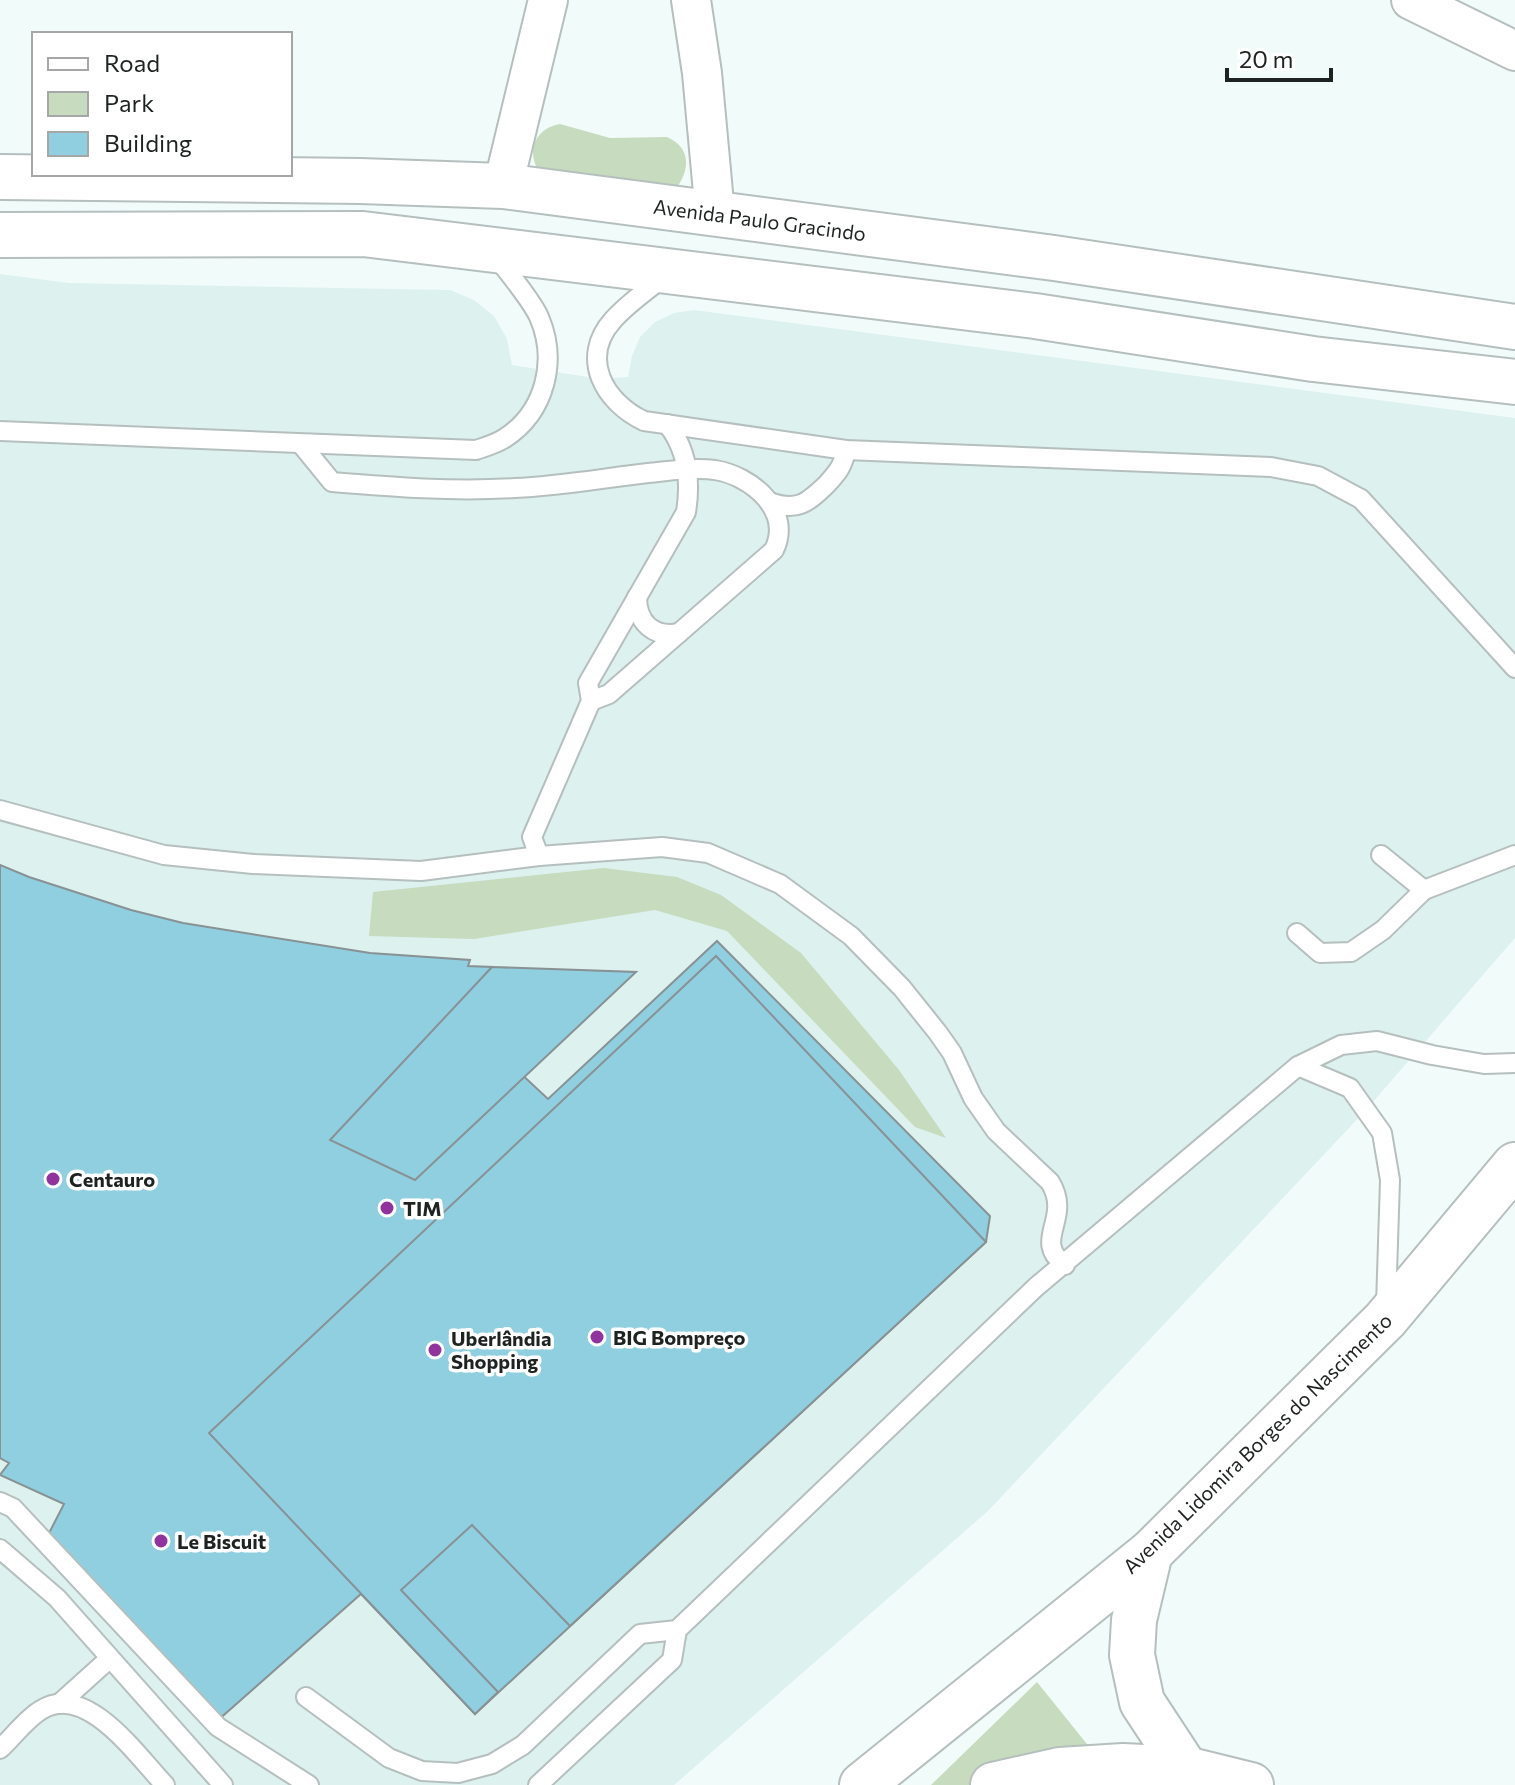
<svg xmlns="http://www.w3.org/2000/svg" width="1515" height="1785" font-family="Commissioner,sans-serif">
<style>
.built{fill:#ddf1ef}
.green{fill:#c7dbbe}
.building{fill:#90cfe0;stroke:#889194;stroke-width:2}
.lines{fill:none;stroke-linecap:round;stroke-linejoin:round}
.lane-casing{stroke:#b5bfbe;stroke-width:22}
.street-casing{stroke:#b5bfbe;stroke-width:42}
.secondary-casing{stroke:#b5bfbe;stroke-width:48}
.primary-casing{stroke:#b5bfbe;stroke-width:48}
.lane{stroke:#fff;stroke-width:18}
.street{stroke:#fff;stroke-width:38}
.secondary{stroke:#fff;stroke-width:44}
.primary{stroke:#fff;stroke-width:44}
.poi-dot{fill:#90339c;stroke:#fff;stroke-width:3}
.labels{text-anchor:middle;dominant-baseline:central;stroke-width:7;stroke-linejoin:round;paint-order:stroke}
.street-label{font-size:20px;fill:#1e2221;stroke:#fff}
.poi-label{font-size:20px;font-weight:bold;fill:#1e2221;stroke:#fff;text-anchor:start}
</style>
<rect width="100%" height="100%" fill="#f1fcfa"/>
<!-- built -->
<path class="built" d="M0,274L69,283L450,290L474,300L494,316L507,339L512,365L601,379L628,377L632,356L640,337L655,322L674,313L694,310L1515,418V938L1366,1110L988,1511L674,1785H0Z"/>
<!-- green -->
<g class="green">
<path d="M560,124L610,138L667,137C692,148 690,171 675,190L537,168C527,148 537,128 560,124Z"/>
<path d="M604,868L677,877L721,895L801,953L899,1070L946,1138L915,1127L727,931L655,910L474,939L369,936L373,892Z"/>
<path d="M1037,1682L1120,1785H931Z"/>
</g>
<!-- building -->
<g class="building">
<path d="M0,865L29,877L131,910L183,923L370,953L470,960L468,966L492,967L453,1010L548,1099L717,941L990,1216L986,1242L475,1714L361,1594L217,1721L47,1537L64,1504L0,1475L9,1463L0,1458Z"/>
<path d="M716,956L986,1242L570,1626L472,1525L401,1590L498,1692L475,1714L209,1433Z"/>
<path d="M492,967L636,972L415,1180L330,1140Z"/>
</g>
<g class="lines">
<defs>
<g id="lane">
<path d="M666,275C649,289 628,303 613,320C579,358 604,402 644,421L846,450L1271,467L1318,476L1361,499L1515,668"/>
<path d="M0,431L476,450C485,447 496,444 505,438C545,412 558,361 539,317C531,299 508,273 496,256"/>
<path d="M301,444L332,482C393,487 454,492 515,488C560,486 604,478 648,473C670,471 693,467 715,470C752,476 793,511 774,550L609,694L591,701"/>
<path d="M769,502C798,512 807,503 827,484C838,472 843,466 846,450"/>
<path d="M637,597C637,623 654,638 679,633"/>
<path d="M0,810L164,855L253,864L421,871L539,856L662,847L708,853L780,884L851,936L902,988L938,1033L952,1053L973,1098L996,1131L1050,1182C1073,1219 1031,1240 1065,1265"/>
<path d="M1381,855L1424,890"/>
<path d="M539,856L532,837L591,701L588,683L686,512C691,481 687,449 667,424"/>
<path d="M1297,933L1320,953L1351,952L1383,930L1424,890L1515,855"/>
<path d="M1298,1066L1350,1088L1382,1133L1390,1180L1386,1305"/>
<path d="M0,1502L13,1508L218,1727L309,1785"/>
<path d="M0,1549L57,1598L223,1785"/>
<path d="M306,1697L389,1758L422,1771L458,1773L492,1764L523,1745L640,1634L677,1630"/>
<path d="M59,1704L109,1659"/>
<path d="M0,1749C13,1737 26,1719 41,1710C86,1681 138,1757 165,1785"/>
<path d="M538,1785L672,1660L677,1630L1036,1287L1298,1066L1341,1045L1377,1041L1432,1055L1484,1064L1515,1063"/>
</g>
<g id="street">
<path d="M691,0L702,73L715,214"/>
<path d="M1411,0L1515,51"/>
<path d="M503,186L548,0"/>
</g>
<g id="secondary">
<path id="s1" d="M0,177L360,181L503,186L1054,258L1515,327"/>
<path d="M0,235L363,234L1035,316L1313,359L1515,382"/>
<path d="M862,1785L1150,1553"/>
<path d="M993,1785L1060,1770L1123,1766L1186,1769"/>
</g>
<path id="primary" d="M1251,1785L1186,1769L1142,1702L1132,1655L1134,1620L1150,1553L1385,1320L1515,1165"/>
</defs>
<!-- lane casing -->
<use href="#lane" class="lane-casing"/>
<!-- street casing -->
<use href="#street" class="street-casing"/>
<!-- secondary casing -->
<use href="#secondary" class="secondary-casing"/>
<!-- primary casing -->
<use href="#primary" class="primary-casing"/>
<!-- lane -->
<use href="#lane" class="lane"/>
<!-- street -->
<use href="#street" class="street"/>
<!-- secondary -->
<use href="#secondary" class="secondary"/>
<!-- primary -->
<use href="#primary" class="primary"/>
</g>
<!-- markers -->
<g class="poi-dot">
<circle cx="53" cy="1179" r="8"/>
<circle cx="387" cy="1208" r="8"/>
<circle cx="597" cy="1337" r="8"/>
<circle cx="435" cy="1350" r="8"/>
<circle cx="161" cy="1541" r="8"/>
</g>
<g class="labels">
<!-- street labels -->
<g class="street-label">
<text stroke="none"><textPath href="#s1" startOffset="762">Avenida Paulo Gracindo</textPath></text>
<text transform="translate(1257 1443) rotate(-44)">Avenida Lidomira Borges do Nascimento</text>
</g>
<!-- poi labels -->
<g class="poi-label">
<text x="69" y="1179">Centauro</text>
<text x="403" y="1208">TIM</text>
<text x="613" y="1337">BIG Bompreço</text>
<text x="451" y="1338">Uberlândia<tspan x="451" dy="23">Shopping</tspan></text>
<text x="177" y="1541">Le Biscuit</text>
</g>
</g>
<!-- legend -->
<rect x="32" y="32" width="260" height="144" fill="#ffffff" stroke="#a5a7a6" stroke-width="2"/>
<rect x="48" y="58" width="40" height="12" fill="#ffffff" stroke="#a5a7a6" stroke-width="2"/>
<text x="104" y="72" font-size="24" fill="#1e2221">Road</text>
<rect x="48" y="92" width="40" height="24" fill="#c7dbbe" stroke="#a5a7a6" stroke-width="2"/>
<text x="104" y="112" font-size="24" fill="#1e2221">Park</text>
<rect x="48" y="132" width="40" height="24" fill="#90cfe0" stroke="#a5a7a6" stroke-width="2"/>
<text x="104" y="152" font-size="24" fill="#1e2221">Building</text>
<!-- scale -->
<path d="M1227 68v12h104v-12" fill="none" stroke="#1e2221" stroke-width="4"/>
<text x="1239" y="68" font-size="24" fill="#1e2221" stroke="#ffffff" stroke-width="6" paint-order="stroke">20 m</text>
</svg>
